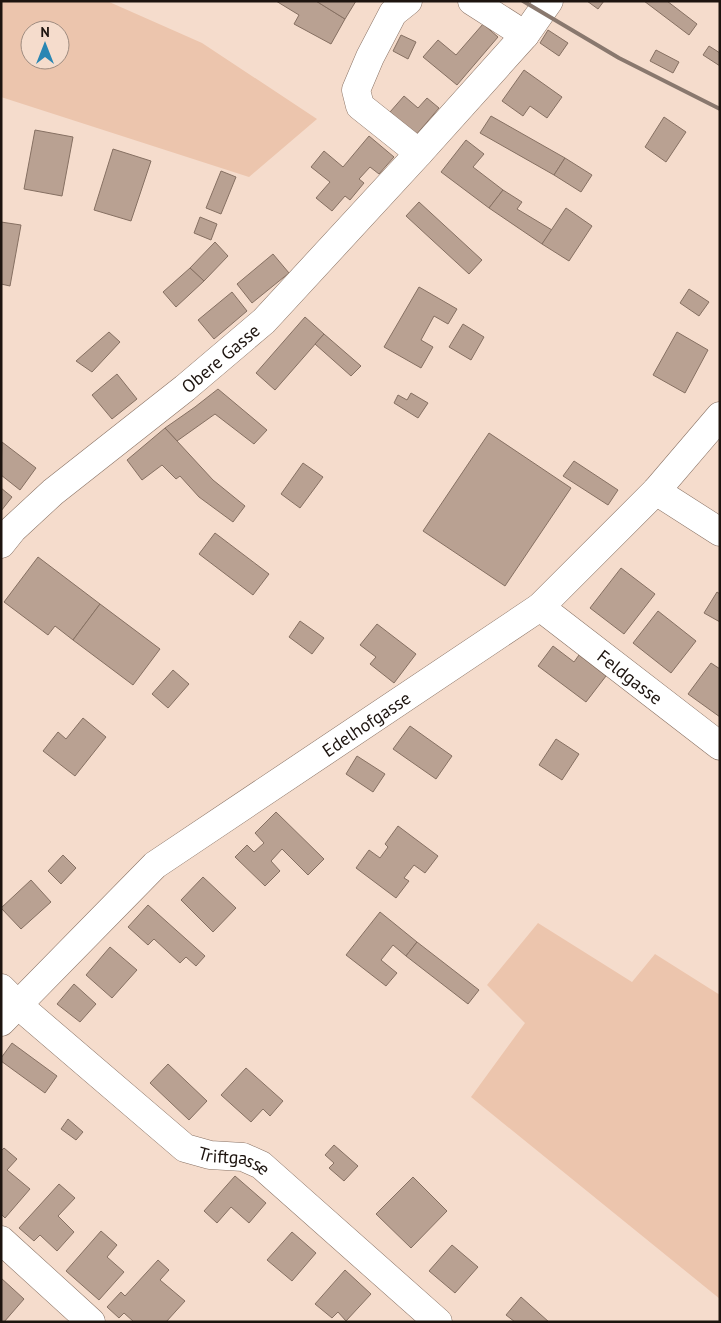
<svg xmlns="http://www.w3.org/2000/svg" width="721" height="1323" font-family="'PT Sans',sans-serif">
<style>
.green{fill:#ecc5ad;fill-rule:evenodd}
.building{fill:#b9a192;stroke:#867062}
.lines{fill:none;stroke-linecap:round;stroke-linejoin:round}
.minor-casing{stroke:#897264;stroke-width:29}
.minor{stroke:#fff;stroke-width:28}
.rail{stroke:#89786e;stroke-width:4}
.labels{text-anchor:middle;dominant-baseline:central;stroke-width:4.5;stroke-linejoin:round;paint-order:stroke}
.street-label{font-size:18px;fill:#1d140f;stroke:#f5dccc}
</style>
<rect width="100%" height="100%" fill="#f5dccc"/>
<!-- green -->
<g class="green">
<path d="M1,1H107L202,43L317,119L249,177L1,97ZM30,30H60V60H30Z"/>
<path d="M538,923L632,982L655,954L720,995V1299L471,1097L525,1023L487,985Z"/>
</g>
<!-- building -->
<g class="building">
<path d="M276,1H316L345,19L331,44L294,24L299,15Z"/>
<path d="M316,1H356L345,19Z"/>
<path d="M587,1H604L598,9Z"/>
<path d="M644,1H667L697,24L689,35Z"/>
<path d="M483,24L498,37L457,85L423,57L438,40L456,55Z"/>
<path d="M548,30L568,43L559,56L540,43Z"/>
<path d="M401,35L416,42L408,59L393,51Z"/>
<path d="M709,46L720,53V66L703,55Z"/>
<path d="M656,50L679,62L673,73L650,61Z"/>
<path d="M524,70L562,97L547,118L530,106L523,116L502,101Z"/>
<path d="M404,96L418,108L427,98L439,108L416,135L390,112Z"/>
<path d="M491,116L565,158L554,175L480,133Z"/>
<path d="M664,117L686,132L666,162L645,147Z"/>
<path d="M35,130L73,137L62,196L24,189Z"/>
<path d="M369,136L394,157L379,174L370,167L359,179L364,183L350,200L345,196L332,211L316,198L330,182L311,167L324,151L343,167Z"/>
<path d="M466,140L484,154L473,167L503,190L489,208L441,172Z"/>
<path d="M113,149L151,161L131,221L94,210Z"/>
<path d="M565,158L592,175L581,192L554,175Z"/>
<path d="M221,171L236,177L221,214L206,208Z"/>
<path d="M503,190L522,202L517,209L552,230L542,244L489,208Z"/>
<path d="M419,202L482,260L469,274L406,216Z"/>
<path d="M566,208L592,226L569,261L542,244Z"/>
<path d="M200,217L217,224L211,240L194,233Z"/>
<path d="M1,222L21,225L10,286L1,284Z"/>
<path d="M215,242L228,256L204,281L190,268Z"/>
<path d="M273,254L289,273L252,303L237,284Z"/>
<path d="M190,268L204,281L176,307L163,292Z"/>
<path d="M419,287L457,309L448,324L434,316L421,340L433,347L421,368L384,347Z"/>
<path d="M689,289L709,302L699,316L680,303Z"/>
<path d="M232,292L247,311L214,339L198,320Z"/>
<path d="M305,317L324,334L275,390L256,373Z"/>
<path d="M463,324L484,337L471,360L449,347Z"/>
<path d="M109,332L120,342L92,372L76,361Z"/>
<path d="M677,332L708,350L685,393L653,375Z"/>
<path d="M324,334L361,366L351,376L315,344Z"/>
<path d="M117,374L137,399L112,419L92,395Z"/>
<path d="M218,389L267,430L254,444L215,414L177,441L165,428L195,407Z"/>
<path d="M411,393L428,403L418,418L394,403L398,395L407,400Z"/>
<path d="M165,428L213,480L245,506L233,522L199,497L180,476L176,479L162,465L142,480L127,460Z"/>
<path d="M489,433L571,488L505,586L423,531Z"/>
<path d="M2,442L36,468L20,490L1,475Z"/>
<path d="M574,461L618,490L608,505L563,476Z"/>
<path d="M303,463L323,477L300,508L281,494Z"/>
<path d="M1,488L12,497L1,511Z"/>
<path d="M215,533L269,574L253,595L199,554Z"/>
<path d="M38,557L100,604L73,640L55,626L48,635L4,602Z"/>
<path d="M621,568L655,594L624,634L590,608Z"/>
<path d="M717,592L720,594V622L704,613Z"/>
<path d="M100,604L160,649L133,685L73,640Z"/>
<path d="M658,611L696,641L671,673L633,643Z"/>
<path d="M300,621L324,638L312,654L289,637Z"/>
<path d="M377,624L416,654L394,683L370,664L376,657L360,645Z"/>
<path d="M553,646L574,662L579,655L606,676L586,702L538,666Z"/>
<path d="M711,663L720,669V717L688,694Z"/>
<path d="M173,670L189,684L168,708L152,694Z"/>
<path d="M83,718L106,737L75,776L43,751L58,732L66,739Z"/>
<path d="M410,726L452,756L436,779L393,749Z"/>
<path d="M556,739L579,754L562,780L539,765Z"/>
<path d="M357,756L385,774L373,792L346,774Z"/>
<path d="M276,812L324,859L308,875L282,849L271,861L280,871L265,886L235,857L247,845L254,852L264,843L255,833Z"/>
<path d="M398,826L438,856L425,873L414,865L404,878L409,881L396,898L356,868L369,850L380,858L388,847L385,844Z"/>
<path d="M63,855L76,868L61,884L48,871Z"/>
<path d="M203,877L236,908L213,932L181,900Z"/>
<path d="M31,880L51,902L21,929L1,908Z"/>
<path d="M148,905L205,956L196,966L186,957L180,963L154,939L148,945L128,927Z"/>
<path d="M380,912L417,942L406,956L393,945L381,960L397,973L386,986L346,955Z"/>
<path d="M417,942L479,990L468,1004L406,956Z"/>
<path d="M110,947L137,970L112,998L86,975Z"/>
<path d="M74,984L96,1004L80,1022L57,1004Z"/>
<path d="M12,1043L57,1076L45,1093L1,1061V1058Z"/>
<path d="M168,1064L207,1101L189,1120L150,1083Z"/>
<path d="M246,1068L283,1101L270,1116L263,1109L251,1122L221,1095Z"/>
<path d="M68,1119L83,1132L76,1140L61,1129Z"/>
<path d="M334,1145L358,1166L344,1181L329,1168L334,1163L325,1155Z"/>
<path d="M4,1148L17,1159L7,1170L30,1189L5,1218L1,1214V1151Z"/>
<path d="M235,1176L266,1203L249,1223L231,1207L217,1223L204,1211Z"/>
<path d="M413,1177L447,1211L411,1248L376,1214Z"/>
<path d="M59,1184L75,1198L58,1216L74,1232L57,1251L40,1235L34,1241L19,1228Z"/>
<path d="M101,1231L117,1245L107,1257L124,1272L99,1300L66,1271Z"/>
<path d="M292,1232L316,1253L292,1281L267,1260Z"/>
<path d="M452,1245L478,1267L455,1293L429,1271Z"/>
<path d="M158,1260L169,1270L160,1280L185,1301L166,1322H134L124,1313L119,1318L107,1307L121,1292L125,1296Z"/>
<path d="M345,1270L371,1294L346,1321L338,1312L332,1318L315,1304Z"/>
<path d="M1,1278L24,1299L4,1322H1Z"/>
<path d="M521,1297L549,1322H515L506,1315Z"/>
</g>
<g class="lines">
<defs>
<g id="minor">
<path d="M408,1L393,13L370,57L356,90L360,106L419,153"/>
<path d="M472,1L525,35"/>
<path d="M656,491L720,532"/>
<path id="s1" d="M1,544L13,529L53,492L185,388L264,321L419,153L525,35L549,1"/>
<path id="s2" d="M540,607L720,746"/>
<path id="s3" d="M1,988L18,1005L185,1148L210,1155L243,1157L261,1165L438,1322"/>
<path id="s4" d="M1,1022L155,865L540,607L656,491L720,416"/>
<path d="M1,1240L91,1322"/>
</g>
</defs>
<!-- minor casing -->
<use href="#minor" class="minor-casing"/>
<!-- minor -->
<use href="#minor" class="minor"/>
<!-- rail -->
<path class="rail" d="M523,1L619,58L720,109"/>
</g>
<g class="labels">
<!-- street labels -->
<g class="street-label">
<text stroke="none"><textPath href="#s1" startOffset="288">Obere Gasse</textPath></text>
<text stroke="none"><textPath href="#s2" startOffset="114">Feldgasse</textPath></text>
<text stroke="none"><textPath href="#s4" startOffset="474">Edelhofgasse</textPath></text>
<text stroke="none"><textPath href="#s3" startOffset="295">Triftgasse</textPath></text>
</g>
</g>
<!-- border -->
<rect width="721" height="1323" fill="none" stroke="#1d140f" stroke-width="5"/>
<!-- north arrow -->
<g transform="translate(45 45)"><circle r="24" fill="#f5dccc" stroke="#9f8c80"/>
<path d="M0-4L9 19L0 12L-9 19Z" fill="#2986b3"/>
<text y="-8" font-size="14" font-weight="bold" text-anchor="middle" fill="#1d140f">N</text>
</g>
</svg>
